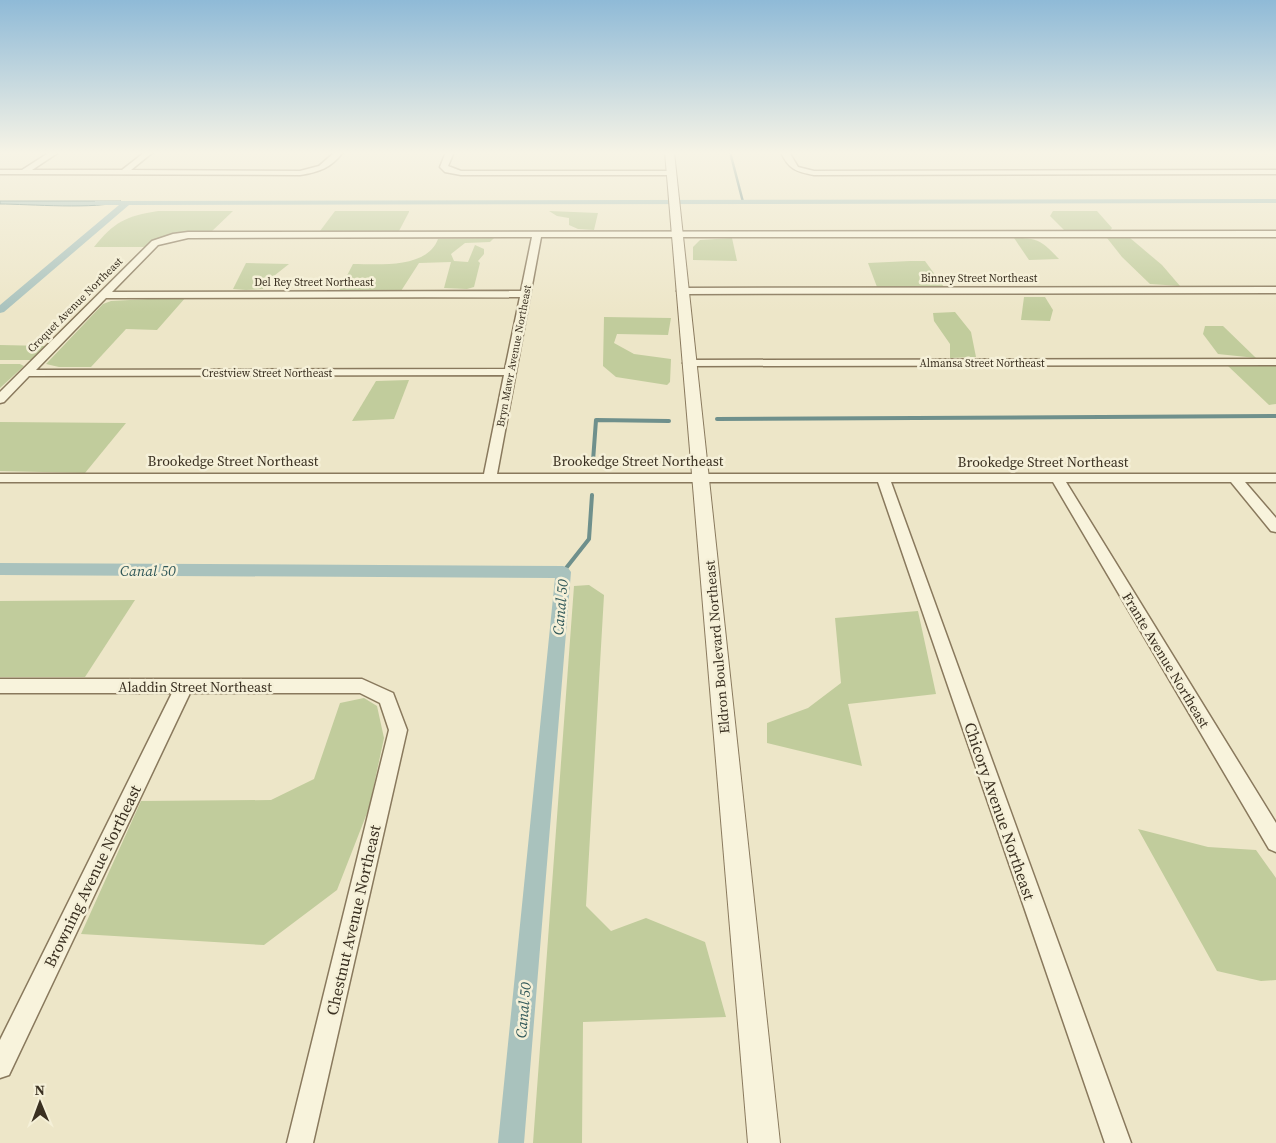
<svg xmlns="http://www.w3.org/2000/svg" width="1276" height="1143" font-family="'Source Serif 4',serif">
<style>
.green{fill:#c1cc9c}
.water{fill:#a9c2bd;stroke:#6f908c}
.lines{fill:none;stroke-linecap:round;stroke-linejoin:round}
.stream-far1{stroke:#6f908c;stroke-width:2.5}
.stream{stroke:#6f908c;stroke-width:4}
.canal{fill:#a9c2bd;fill-rule:evenodd}
.minor-casing{stroke:#89795d;stroke-width:3}
.tertiary-casing{stroke:#89795d;stroke-width:2}
.minor{fill:#f8f3dc;fill-rule:evenodd}
.tertiary{fill:#f8f3dc;fill-rule:evenodd}
.labels{text-anchor:middle;dominant-baseline:central;stroke-width:5;stroke-linejoin:round;paint-order:stroke}
.far-street-label{font-size:11px;fill:#3a3021;stroke:#f5f0d8}
.street-label{font-size:14px;fill:#3a3021;stroke:#f5f0d8}
.water-label{font-size:15px;font-style:italic;fill:#305859;stroke:#f5f0d8}
.near-street-label{font-size:16px;fill:#3a3021;stroke:#f5f0d8}
</style>
<rect width="100%" height="100%" fill="#ede6c8"/>
<!-- green -->
<g class="green">
<path d="M158,211H233L210,233L146,247H94C114,222 126,216 158,211Z"/>
<path d="M335,211H409V212L399,231H320Z"/>
<path d="M549,211L598,213L594,230L578,229L569,225V218L557,216Z"/>
<path d="M1053,211H1097L1112,228L1109,232L1065,231L1050,216Z"/>
<path d="M494,238L490,242L465,243L451,254L454,261L468,262L475,245L484,249V254L478,261L480,263L474,287L467,289L444,288L451,262L419,263L401,291H339L353,264C379,264 427,269 438,239Z"/>
<path d="M732,238L737,261L693,260V247L700,240Z"/>
<path d="M1014,238C1038,237 1043,242 1059,259L1029,260Z"/>
<path d="M1107,238H1130L1162,265L1180,286L1150,284L1122,257Z"/>
<path d="M910,261H925L944,287H877L868,263Z"/>
<path d="M246,263L289,264L265,283L263,289L246,290L233,289Z"/>
<path d="M186,297L157,330L126,329L91,367H59L46,364L103,304L111,301Z"/>
<path d="M1024,297H1045L1053,310L1050,321L1021,320Z"/>
<path d="M955,312L971,332L976,357L950,358V344L934,321L933,313Z"/>
<path d="M604,317L671,318L668,335L617,334L614,343L634,354L671,359L670,382L667,385L616,377L603,366Z"/>
<path d="M1205,326H1223L1256,358L1218,354L1203,334Z"/>
<path d="M0,345L47,346L31,360H0Z"/>
<path d="M0,364H20L24,366L0,388Z"/>
<path d="M1228,366H1276V404L1269,405Z"/>
<path d="M409,380L394,419L352,421L376,381Z"/>
<path d="M0,422L126,423L85,473L0,471Z"/>
<path d="M589,585L604,595L586,906L611,931L646,918L705,942L726,1017L583,1022L582,1143H533L574,586Z"/>
<path d="M135,600L85,677H0V601Z"/>
<path d="M918,611L936,694L848,704L862,766L767,743V723L808,708L841,683L835,618Z"/>
<path d="M364,698L377,706L384,738L369,808L337,890L264,945L81,934L141,801L271,800L314,779L340,703Z"/>
<path d="M1138,829L1208,847L1256,850L1276,878V980L1261,981L1217,971Z"/>
</g>
<!-- water -->
<path class="water" d="M0,201H121C99,210 27,204 0,204Z"/>
<g class="lines">
<!-- stream-far1 -->
<path class="stream-far1" d="M730,152L743,202"/>
<!-- stream -->
<g class="stream">
<path d="M717,419L1276,416"/>
<path d="M593,461L596,420L669,421"/>
<path d="M563,572L589,539L592,495"/>
</g>
<!-- canal -->
<g class="canal">
<path d="M1276,199V203L129,205L4,312L0,313V305L119,205H95V201H98Z"/>
<path d="M0,563L563,566L568,568L571,572L524,1143H498L555,578L0,575Z"/>
</g>
<defs>
<g id="minor">
<path d="M50,152H59L32,170H122L145,152H153L131,170L300,171L319,166L335,152H343C331,168 319,172 300,175L0,174V170H22Z"/>
<path d="M446,152H454L448,166L461,171H671L675,173L671,175H461L445,172L440,167Z"/>
<path d="M781,152H789L798,167L814,171L1276,170V174L814,175C797,172 788,169 781,152Z"/>
<path d="M1276,231V237H541L497,474H1276V482H1245L1276,518V532L1271,531L1231,482H1066L1276,823V852L1269,849L1053,482H891L1131,1143H1105L878,482H0V474H484L504,375L29,376L4,402L0,403V392L152,241L173,234L188,232ZM532,237L521,291L112,292L158,245L188,238ZM520,297L505,369L36,370L106,298Z"/>
<path d="M1276,287V293L682,294L677,291L682,288Z"/>
<path d="M1276,359V365L689,366L683,363L689,360Z"/>
<path d="M0,679H362L393,693L407,730L313,1143H287L389,730L380,703L360,693H190L9,1075L0,1078V1040L172,693H0Z"/>
</g>
<path id="tertiary" d="M665,152H674L780,1143H748Z"/>
</defs>
<!-- minor casing -->
<use href="#minor" class="minor-casing"/>
<!-- tertiary casing -->
<use href="#tertiary" class="tertiary-casing"/>
<!-- minor -->
<use href="#minor" class="minor"/>
<!-- tertiary -->
<use href="#tertiary" class="tertiary"/>
</g>
<!-- sky -->
<linearGradient id="sky" x2="0" y2="1"><stop stop-color="#8fbad7"/><stop offset="0.49" stop-color="#f7f4e6"/><stop offset="1" stop-color="#f7f4e6" stop-opacity="0"/></linearGradient>
<rect width="1276" height="312" fill="url(#sky)"/>
<g class="labels">
<!-- far-street labels -->
<g class="far-street-label">
<text x="979" y="278">Binney Street Northeast</text>
<text x="314" y="282">Del Rey Street Northeast</text>
<text transform="translate(75 305) rotate(-45)">Croquet Avenue Northeast</text>
<text transform="translate(514 356) rotate(-79)">Bryn Mawr Avenue Northeast</text>
<text x="982" y="363">Almansa Street Northeast</text>
<text x="267" y="373">Crestview Street Northeast</text>
</g>
<!-- street labels -->
<g class="street-label">
<text x="233" y="461">Brookedge Street Northeast</text>
<text x="638" y="461">Brookedge Street Northeast</text>
<text x="1043" y="462">Brookedge Street Northeast</text>
<text transform="translate(717 647) rotate(-95)">Eldron Boulevard Northeast</text>
<text transform="translate(1166 660) rotate(59)">Frante Avenue Northeast</text>
<text x="195" y="687">Aladdin Street Northeast</text>
</g>
<!-- water labels -->
<g class="water-label">
<text x="148" y="570">Canal 50</text>
<text transform="translate(560 607) rotate(-85)">Canal 50</text>
<text transform="translate(523 1010) rotate(-85)">Canal 50</text>
</g>
<!-- near-street labels -->
<g class="near-street-label">
<text transform="translate(1000 811) rotate(71)">Chicory Avenue Northeast</text>
<text transform="translate(92 876) rotate(-64)">Browning Avenue Northeast</text>
<text transform="translate(353 920) rotate(-77)">Chestnut Avenue Northeast</text>
</g>
</g>
<!-- north arrow -->
<g transform="translate(40 1103) rotate(359)" stroke="#f5f0d8" stroke-width="4" paint-order="stroke">
<path d="M0-4L9 19L0 12L-9 19Z" fill="#3a3021"/>
<text y="-8" font-size="14" font-weight="bold" text-anchor="middle" fill="#3a3021">N</text>
</g>
</svg>
